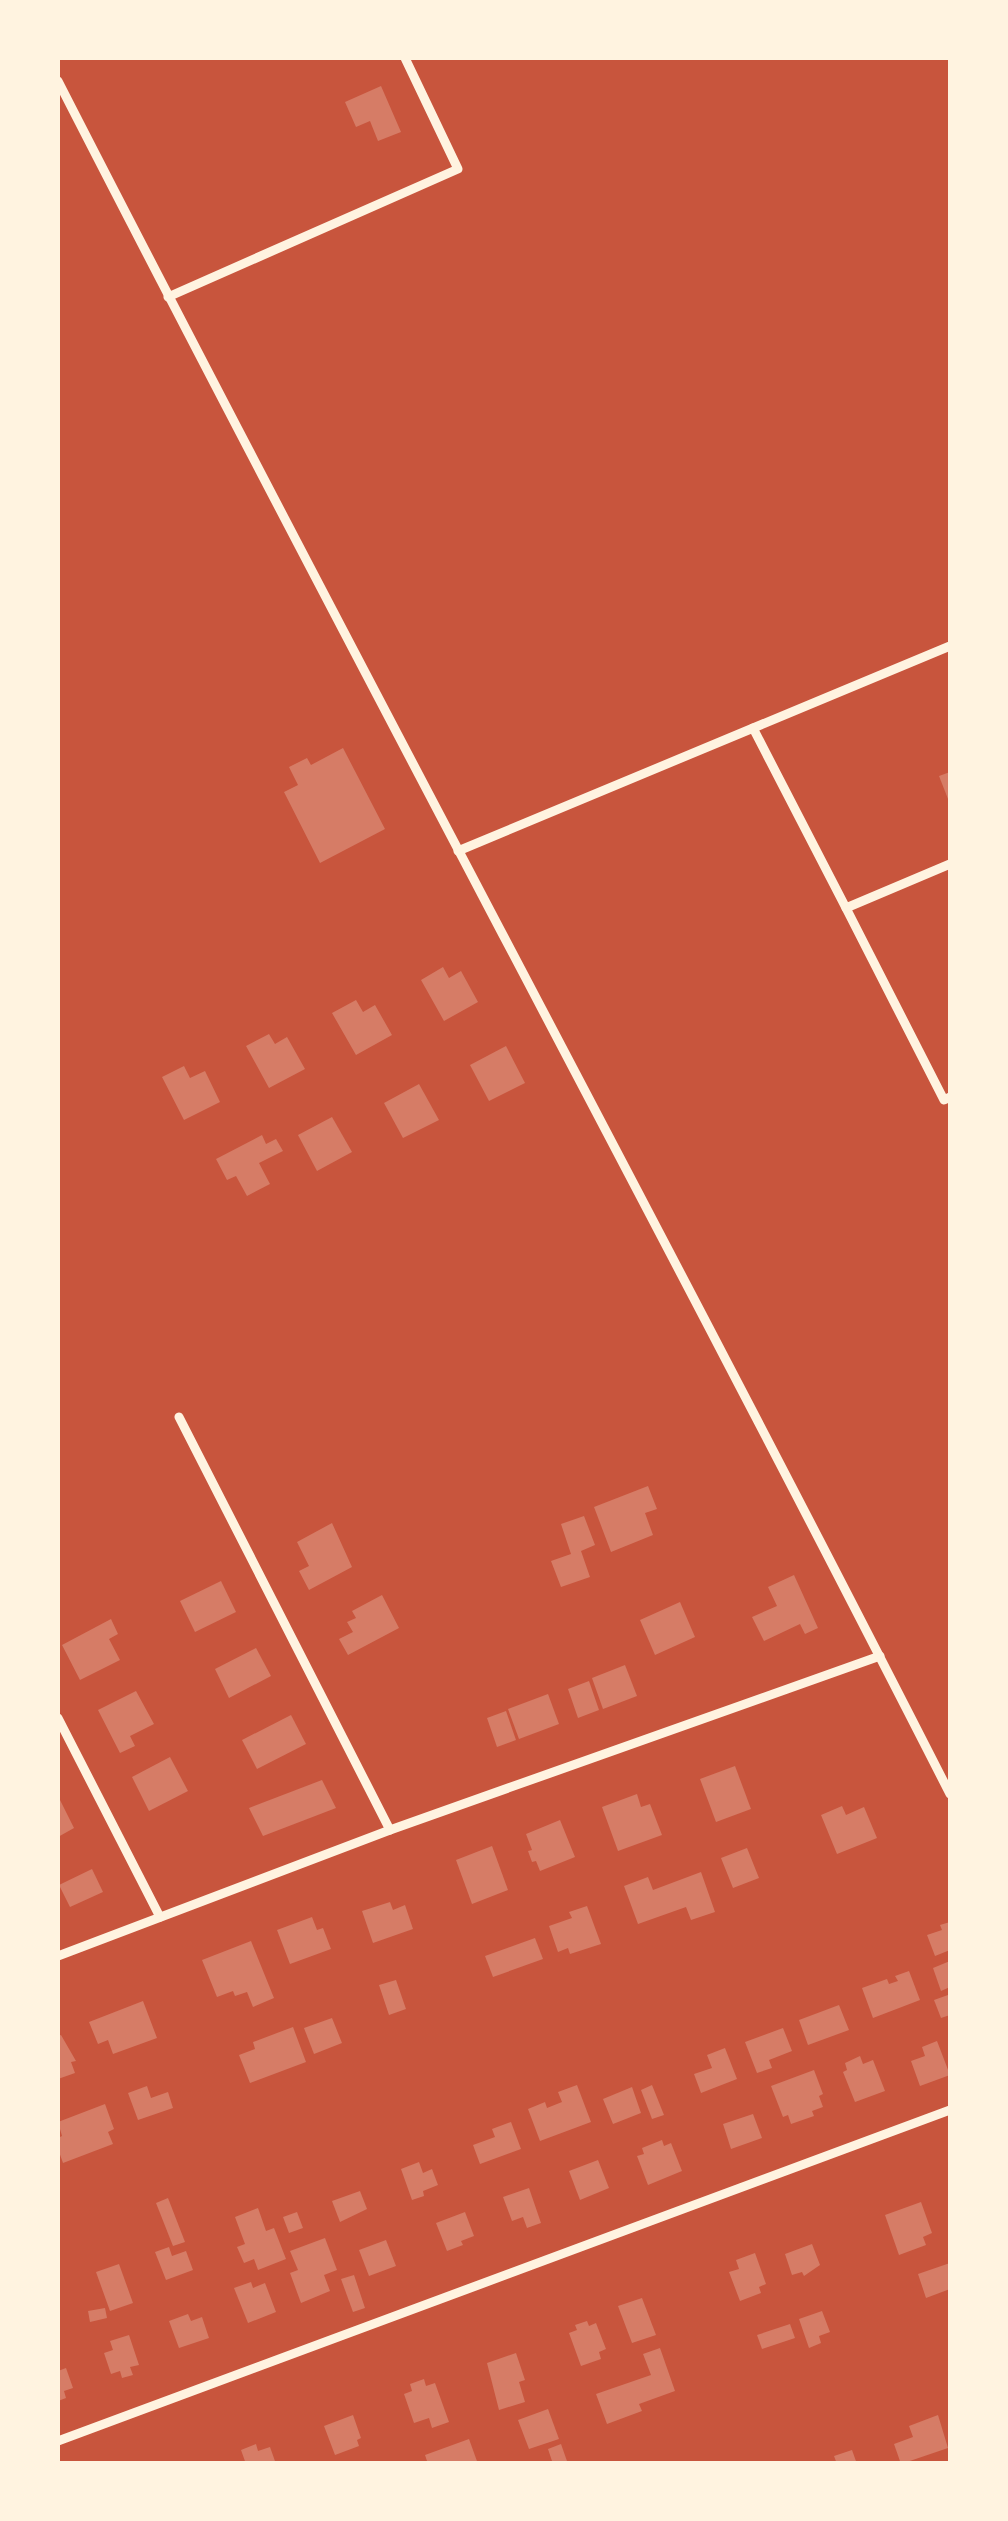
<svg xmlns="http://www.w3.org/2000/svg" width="1008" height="2521" font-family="'IBM Plex Sans',sans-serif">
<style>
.building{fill:#d67c66}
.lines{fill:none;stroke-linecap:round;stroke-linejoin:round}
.minor{stroke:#fff3e0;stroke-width:9}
</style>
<rect width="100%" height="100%" fill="#c8553d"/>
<!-- building -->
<g class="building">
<path d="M381,86L401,132L378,141L370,121L356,127L345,102Z"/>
<path d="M343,748L385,829L320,863L284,792L298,785L289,767L307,758L311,765Z"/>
<path d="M950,772V804L939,776Z"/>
<path d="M443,967L449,978L461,971L478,1002L444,1021L421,980Z"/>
<path d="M356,1000L363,1012L375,1005L392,1035L356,1055L332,1013Z"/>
<path d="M269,1034L275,1044L287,1037L305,1069L269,1088L246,1046Z"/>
<path d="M506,1046L525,1083L489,1101L470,1065Z"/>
<path d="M184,1066L190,1078L205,1071L220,1102L184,1120L162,1077Z"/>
<path d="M419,1084L439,1120L403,1138L384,1103Z"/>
<path d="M332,1117L352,1152L317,1171L298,1135Z"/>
<path d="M262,1135L266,1144L276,1139L283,1151L259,1163L270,1184L247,1196L236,1176L227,1180L216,1159Z"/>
<path d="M648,1486L657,1509L645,1513L653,1535L611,1552L594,1507Z"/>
<path d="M584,1516L595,1545L581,1551L590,1577L561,1587L551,1561L571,1554L561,1524Z"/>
<path d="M332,1523L352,1567L309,1590L299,1571L309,1566L297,1542Z"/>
<path d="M794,1575L818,1628L805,1634L800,1624L764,1641L752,1617L777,1606L768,1587Z"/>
<path d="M221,1581L236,1612L195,1632L180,1601Z"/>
<path d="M382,1595L399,1628L348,1655L339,1639L353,1632L347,1622L356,1618L352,1611Z"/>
<path d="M680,1602L695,1637L655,1655L640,1620Z"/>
<path d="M111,1619L118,1634L109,1639L120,1660L80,1680L62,1645Z"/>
<path d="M256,1648L271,1676L229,1698L215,1669Z"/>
<path d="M625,1665L637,1696L603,1709L592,1678Z"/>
<path d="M589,1681L599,1710L578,1718L568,1689Z"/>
<path d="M136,1691L154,1724L130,1736L135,1746L120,1753L98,1710Z"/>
<path d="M548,1694L559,1724L519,1739L508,1709Z"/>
<path d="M506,1711L516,1740L497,1747L487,1718Z"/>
<path d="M291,1715L306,1744L257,1769L242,1740Z"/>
<path d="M170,1757L188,1791L149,1811L132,1777Z"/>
<path d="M735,1766L751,1809L716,1822L700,1779Z"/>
<path d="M322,1780L336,1808L263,1836L249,1808Z"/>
<path d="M637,1794L641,1807L650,1804L662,1835L618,1851L602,1807Z"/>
<path d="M58,1796L74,1828L58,1837Z"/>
<path d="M842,1806L846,1815L864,1807L877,1838L837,1854L821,1815Z"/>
<path d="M560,1820L575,1857L540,1871L536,1861L532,1862L528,1851L532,1850L526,1834Z"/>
<path d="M492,1846L508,1890L472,1904L456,1860Z"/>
<path d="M747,1848L759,1878L733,1888L721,1858Z"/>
<path d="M92,1869L103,1892L70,1907L59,1885Z"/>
<path d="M701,1872L715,1912L691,1920L686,1907L638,1924L624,1886L648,1877L653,1890Z"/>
<path d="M390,1902L393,1910L405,1905L413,1929L373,1943L362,1911Z"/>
<path d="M587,1906L601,1944L570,1954L568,1948L558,1952L549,1926L572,1918L569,1912Z"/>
<path d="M312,1917L317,1930L323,1928L331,1949L290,1964L277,1930Z"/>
<path d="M950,1922V1950L935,1956L927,1935L942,1930L940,1925Z"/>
<path d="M535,1938L543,1959L493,1977L485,1956Z"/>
<path d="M251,1941L274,1998L253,2007L247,1992L235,1996L233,1991L217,1997L202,1960Z"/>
<path d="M950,1961V1987L941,1991L933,1968Z"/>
<path d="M909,1971L920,2000L873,2018L862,1988L887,1979L889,1984L898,1981L895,1976Z"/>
<path d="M396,1980L406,2009L389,2015L379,1985Z"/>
<path d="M948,1995L950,2015L941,2018L934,2000Z"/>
<path d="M143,2001L157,2038L113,2054L108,2040L98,2044L89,2022Z"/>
<path d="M839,2005L849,2030L808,2045L799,2020Z"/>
<path d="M332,2018L342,2043L314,2054L304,2028Z"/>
<path d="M293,2027L306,2062L250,2083L239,2055L255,2049L253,2042Z"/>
<path d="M783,2028L792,2051L769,2060L772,2068L757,2073L745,2042Z"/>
<path d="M61,2035L76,2061L71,2062L75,2073L58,2079V2036Z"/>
<path d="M937,2041L950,2075L920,2086L911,2061L925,2056L922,2047Z"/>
<path d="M725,2048L737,2079L701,2093L694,2074L712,2068L707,2055Z"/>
<path d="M860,2056L863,2064L873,2060L885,2091L855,2102L843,2072L847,2070L845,2063Z"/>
<path d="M814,2070L823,2094L819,2096L823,2107L812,2111L814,2116L791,2124L788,2115L783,2117L771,2086Z"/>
<path d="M577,2085L591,2122L540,2141L528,2109L545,2102L547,2108L562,2102L558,2092Z"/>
<path d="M652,2085L664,2115L652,2119L641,2090Z"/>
<path d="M147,2086L151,2098L168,2092L173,2108L138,2120L128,2093Z"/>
<path d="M632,2087L641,2113L613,2124L603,2099Z"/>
<path d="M105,2104L114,2129L108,2132L113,2144L63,2163L58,2149V2138L62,2136L58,2122Z"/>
<path d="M753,2114L762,2138L731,2149L723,2124Z"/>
<path d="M511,2122L521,2149L480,2164L473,2145L495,2137L492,2129Z"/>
<path d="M662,2140L664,2146L671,2143L682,2171L648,2185L637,2156L644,2154L642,2148Z"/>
<path d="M598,2160L609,2188L580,2200L569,2171Z"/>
<path d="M419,2162L423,2173L432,2169L438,2185L423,2191L424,2196L412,2200L401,2169Z"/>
<path d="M529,2188L541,2223L527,2228L523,2217L512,2221L503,2197Z"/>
<path d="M360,2191L367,2209L340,2222L332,2201Z"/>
<path d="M168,2198L185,2242L173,2246L156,2203Z"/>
<path d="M921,2202L932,2233L923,2237L926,2245L899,2255L885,2215Z"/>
<path d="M258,2208L266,2231L274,2228L286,2259L258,2270L254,2259L244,2263L237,2247L245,2244L235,2217Z"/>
<path d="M297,2212L303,2228L289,2233L283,2217Z"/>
<path d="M465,2212L474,2236L461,2241L463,2245L447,2251L436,2223Z"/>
<path d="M325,2238L337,2270L324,2275L330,2291L301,2303L290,2273L298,2270L290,2251Z"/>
<path d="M386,2240L396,2266L369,2276L359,2250Z"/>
<path d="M812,2244L820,2265L804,2276L802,2272L792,2275L785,2254Z"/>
<path d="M169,2247L172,2256L186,2251L193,2270L166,2280L155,2252Z"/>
<path d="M755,2253L766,2284L759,2287L761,2293L740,2301L729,2272L739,2269L736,2260Z"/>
<path d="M950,2263V2289L926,2298L918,2274Z"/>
<path d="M119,2264L133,2303L110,2311L96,2272Z"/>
<path d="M354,2275L365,2308L353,2312L341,2279Z"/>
<path d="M251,2282L253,2288L265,2283L276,2312L248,2323L234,2288Z"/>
<path d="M642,2298L656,2335L632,2343L618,2306Z"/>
<path d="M105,2308L107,2318L90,2322L88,2311Z"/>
<path d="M822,2311L830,2332L819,2336L821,2343L809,2348L799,2319Z"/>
<path d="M188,2314L191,2321L202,2317L209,2338L179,2348L169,2321Z"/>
<path d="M587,2321L589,2326L596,2323L606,2349L599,2352L601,2359L581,2366L569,2333L577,2330L575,2325Z"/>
<path d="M790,2324L795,2338L762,2349L757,2335Z"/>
<path d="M129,2335L139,2365L130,2367L133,2375L122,2378L120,2371L111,2374L104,2353L113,2350L110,2341Z"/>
<path d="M660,2348L675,2391L639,2404L642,2411L607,2424L596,2394L651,2375L643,2354Z"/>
<path d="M516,2353L525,2380L519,2382L525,2402L499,2410L487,2363Z"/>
<path d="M66,2368L73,2388L64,2391L66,2398L58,2401V2371Z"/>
<path d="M424,2379L426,2386L435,2383L449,2422L432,2428L429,2418L414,2423L404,2394L412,2391L410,2384Z"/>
<path d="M548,2409L559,2439L529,2449L518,2420Z"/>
<path d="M353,2415L361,2438L357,2440L359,2446L335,2455L324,2426Z"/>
<path d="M938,2415L948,2448L901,2464L894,2444L913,2437L909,2426Z"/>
<path d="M469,2439L478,2464H428L425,2455Z"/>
<path d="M256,2444L258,2451L270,2447L276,2464H246L241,2450Z"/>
<path d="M561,2444L568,2464H553L548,2449Z"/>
<path d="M852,2450L857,2464H837L834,2456Z"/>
</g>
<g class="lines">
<!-- minor -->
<g class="minor">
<path d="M58,81C351,654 658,1221 950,1794"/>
<path d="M168,297L458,169L405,58"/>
<path d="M753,728L846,908L950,864"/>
<path d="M458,851L950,646"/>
<path d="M846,908L944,1100L950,1097"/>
<path d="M179,1417L390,1830"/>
<path d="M58,1718L160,1917"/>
<path d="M58,1956L390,1830L880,1656"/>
<path d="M58,2441L950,2110"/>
</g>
</g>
<!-- border -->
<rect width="1008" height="2521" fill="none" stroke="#fff3e0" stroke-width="120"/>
</svg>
